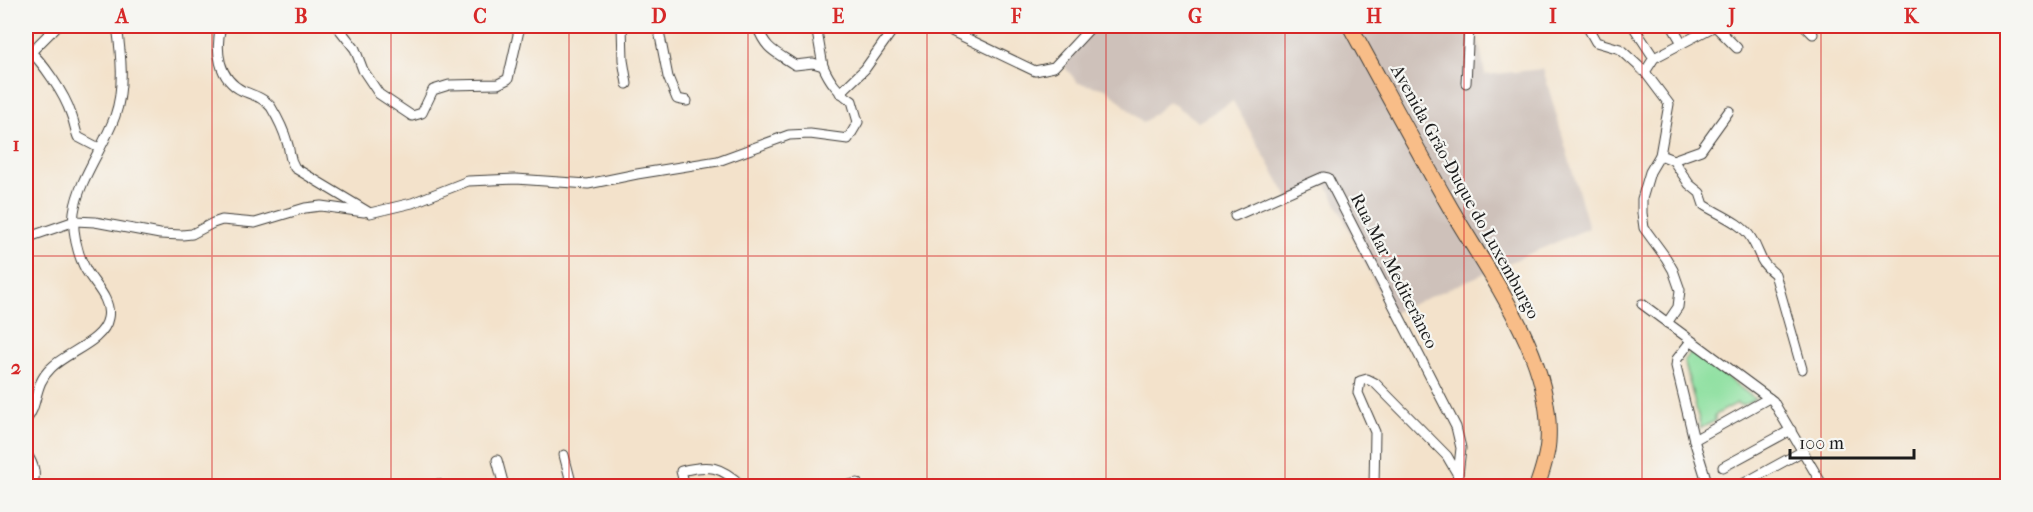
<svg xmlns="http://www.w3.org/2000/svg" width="2033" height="512" font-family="'IM FELL French Canon',serif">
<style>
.industrial{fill:#cec1ba}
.green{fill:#8ee0a0;stroke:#557e5e;stroke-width:1.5}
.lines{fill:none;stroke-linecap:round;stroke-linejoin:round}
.street-casing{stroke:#3c3a36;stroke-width:11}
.primary-casing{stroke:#3c3a36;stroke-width:17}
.street{stroke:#fff;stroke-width:9}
.primary{stroke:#f8bd88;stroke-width:15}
.grid{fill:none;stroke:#d62828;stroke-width:1.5;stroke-opacity:0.55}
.labels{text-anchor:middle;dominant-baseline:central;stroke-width:4.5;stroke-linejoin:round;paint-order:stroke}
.street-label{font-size:18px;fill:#1c1c1c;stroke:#f6f6f2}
.neatline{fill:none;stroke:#d62828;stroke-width:2}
.grid-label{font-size:20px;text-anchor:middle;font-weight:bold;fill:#d62828}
</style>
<rect width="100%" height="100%" fill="#f6f6f2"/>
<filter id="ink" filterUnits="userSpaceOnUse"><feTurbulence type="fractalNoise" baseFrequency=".0167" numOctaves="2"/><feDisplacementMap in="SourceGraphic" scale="12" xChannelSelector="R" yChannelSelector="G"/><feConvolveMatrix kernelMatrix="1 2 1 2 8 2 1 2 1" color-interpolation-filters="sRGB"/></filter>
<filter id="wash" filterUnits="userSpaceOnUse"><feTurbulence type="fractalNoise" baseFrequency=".008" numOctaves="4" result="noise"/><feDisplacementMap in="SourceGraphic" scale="24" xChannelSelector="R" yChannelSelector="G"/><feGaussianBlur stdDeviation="1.35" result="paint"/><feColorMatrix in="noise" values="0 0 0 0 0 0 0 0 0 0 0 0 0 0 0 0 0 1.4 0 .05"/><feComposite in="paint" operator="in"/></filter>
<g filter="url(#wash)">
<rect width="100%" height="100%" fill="#f3e2cb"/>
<!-- industrial -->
<path class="industrial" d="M1069,26H1476L1485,75L1543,69L1589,228L1390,314L1327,184L1289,199L1233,101L1198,122L1169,101L1143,123L1107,89L1078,83L1063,65L1085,39Z"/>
<!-- green -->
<path class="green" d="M1692,351L1755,399L1742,406L1737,403L1715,415V421L1701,428L1684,360Z"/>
</g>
<g filter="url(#ink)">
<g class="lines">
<defs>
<g id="street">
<path d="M221,26C215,50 218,79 243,91C253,95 264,98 271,107C277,117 284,131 287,142C291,153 288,157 295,168L370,213L412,203L468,181L516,179L588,184L637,174L718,161L789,135L810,134L848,139L858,122L852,101C838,92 830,82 823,66L813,63L795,65C774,51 766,50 757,26"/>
<path d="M337,26L355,49L363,70L379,94L412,116L422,113L433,90L449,85L498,84L508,79L520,26"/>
<path d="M622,26L623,60L627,84"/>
<path d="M658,26L668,77L677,99L687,101"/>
<path d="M816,26L823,66"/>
<path d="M941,26L1035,71L1054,67L1092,26"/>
<path d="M1587,26L1596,42L1620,49L1645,72"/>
<path d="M1633,26L1654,58"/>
<path d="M1672,26L1682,43"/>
<path d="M1805,26L1813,34"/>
<path d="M26,48C42,60 65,95 71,114C74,121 75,129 78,137L99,148"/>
<path d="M26,60L31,52L57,26"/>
<path d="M1466,83L1469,26"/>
<path d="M840,93L865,69L894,28L898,26"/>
<path d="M1660,155L1673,160L1689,184L1700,193L1704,205C1718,214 1742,223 1751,238C1762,255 1757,260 1775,274L1802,369"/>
<path d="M1673,160L1701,150L1729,111"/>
<path d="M1235,216L1323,177L1328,178L1456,427L1461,448L1458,475"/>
<path d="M26,238L75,221L95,222L160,234L182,235L192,234L213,223L222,220L255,223L305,208L321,206L364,212"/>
<path d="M1642,304L1773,401L1823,486"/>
<path d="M1667,323L1678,307L1680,290L1673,270L1666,258L1644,228L1642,213V199L1650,172L1660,155L1669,104L1645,72L1654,58L1715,26L1737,48"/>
<path d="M1691,341L1677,359L1676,366L1694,440L1707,482"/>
<path d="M26,420C39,405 33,385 51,368C66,352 104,342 108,318C112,300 94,284 86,270C77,254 72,230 74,212C79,179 104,147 115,116C125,88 121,54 117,26"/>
<path d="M1694,440L1769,398"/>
<path d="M26,453C33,463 38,475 31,486"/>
<path d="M564,455L572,486"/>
<path d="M497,460L504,486"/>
<path d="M1723,467L1791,430"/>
<path d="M438,484L439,486"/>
<path d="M685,486L681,471C709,464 721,466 742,486"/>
<path d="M844,486L857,483"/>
<path d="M1374,486L1375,432L1358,393L1360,381L1367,379L1375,383L1447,456L1458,475L1456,486"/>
<path d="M1699,486L1712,482L1721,486"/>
<path d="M1739,486L1803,451"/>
</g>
<path id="primary" d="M1350,26C1382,84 1414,144 1447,202C1487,273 1554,356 1548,442C1547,457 1542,472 1537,486"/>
</defs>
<!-- street casing -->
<use href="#street" class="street-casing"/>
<!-- primary casing -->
<use href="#primary" class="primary-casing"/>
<!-- street -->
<use href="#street" class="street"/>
<!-- primary -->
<use href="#primary" class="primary"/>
</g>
</g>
<!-- grid -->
<path class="grid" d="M212,26V486M391,26V486M569,26V486M748,26V486M927,26V486M1106,26V486M1285,26V486M1464,26V486M1642,26V486M1821,26V486M26,256H2008"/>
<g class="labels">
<!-- street labels -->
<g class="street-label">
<text transform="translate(1465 192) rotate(61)">Avenida Grão-Duque do Luxemburgo</text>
<text transform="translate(1394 271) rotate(63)">Rua Mar Mediterâneo</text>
</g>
</g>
<!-- margin -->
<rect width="2033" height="512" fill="none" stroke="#f6f6f2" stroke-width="66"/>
<!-- scale -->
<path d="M1790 449v9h124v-9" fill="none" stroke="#1c1c1c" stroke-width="3"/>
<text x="1799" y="449" font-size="18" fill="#1c1c1c" stroke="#f6f6f2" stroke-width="4.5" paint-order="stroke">100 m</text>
<rect x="33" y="33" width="1967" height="446" class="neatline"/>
<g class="grid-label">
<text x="122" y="23">A</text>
<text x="301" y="23">B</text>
<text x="480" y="23">C</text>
<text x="659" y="23">D</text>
<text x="838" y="23">E</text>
<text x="1016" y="23">F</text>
<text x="1195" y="23">G</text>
<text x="1374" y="23">H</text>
<text x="1553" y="23">I</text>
<text x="1732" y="23">J</text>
<text x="1911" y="23">K</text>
<text x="16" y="151">1</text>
<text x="16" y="374">2</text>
</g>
</svg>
